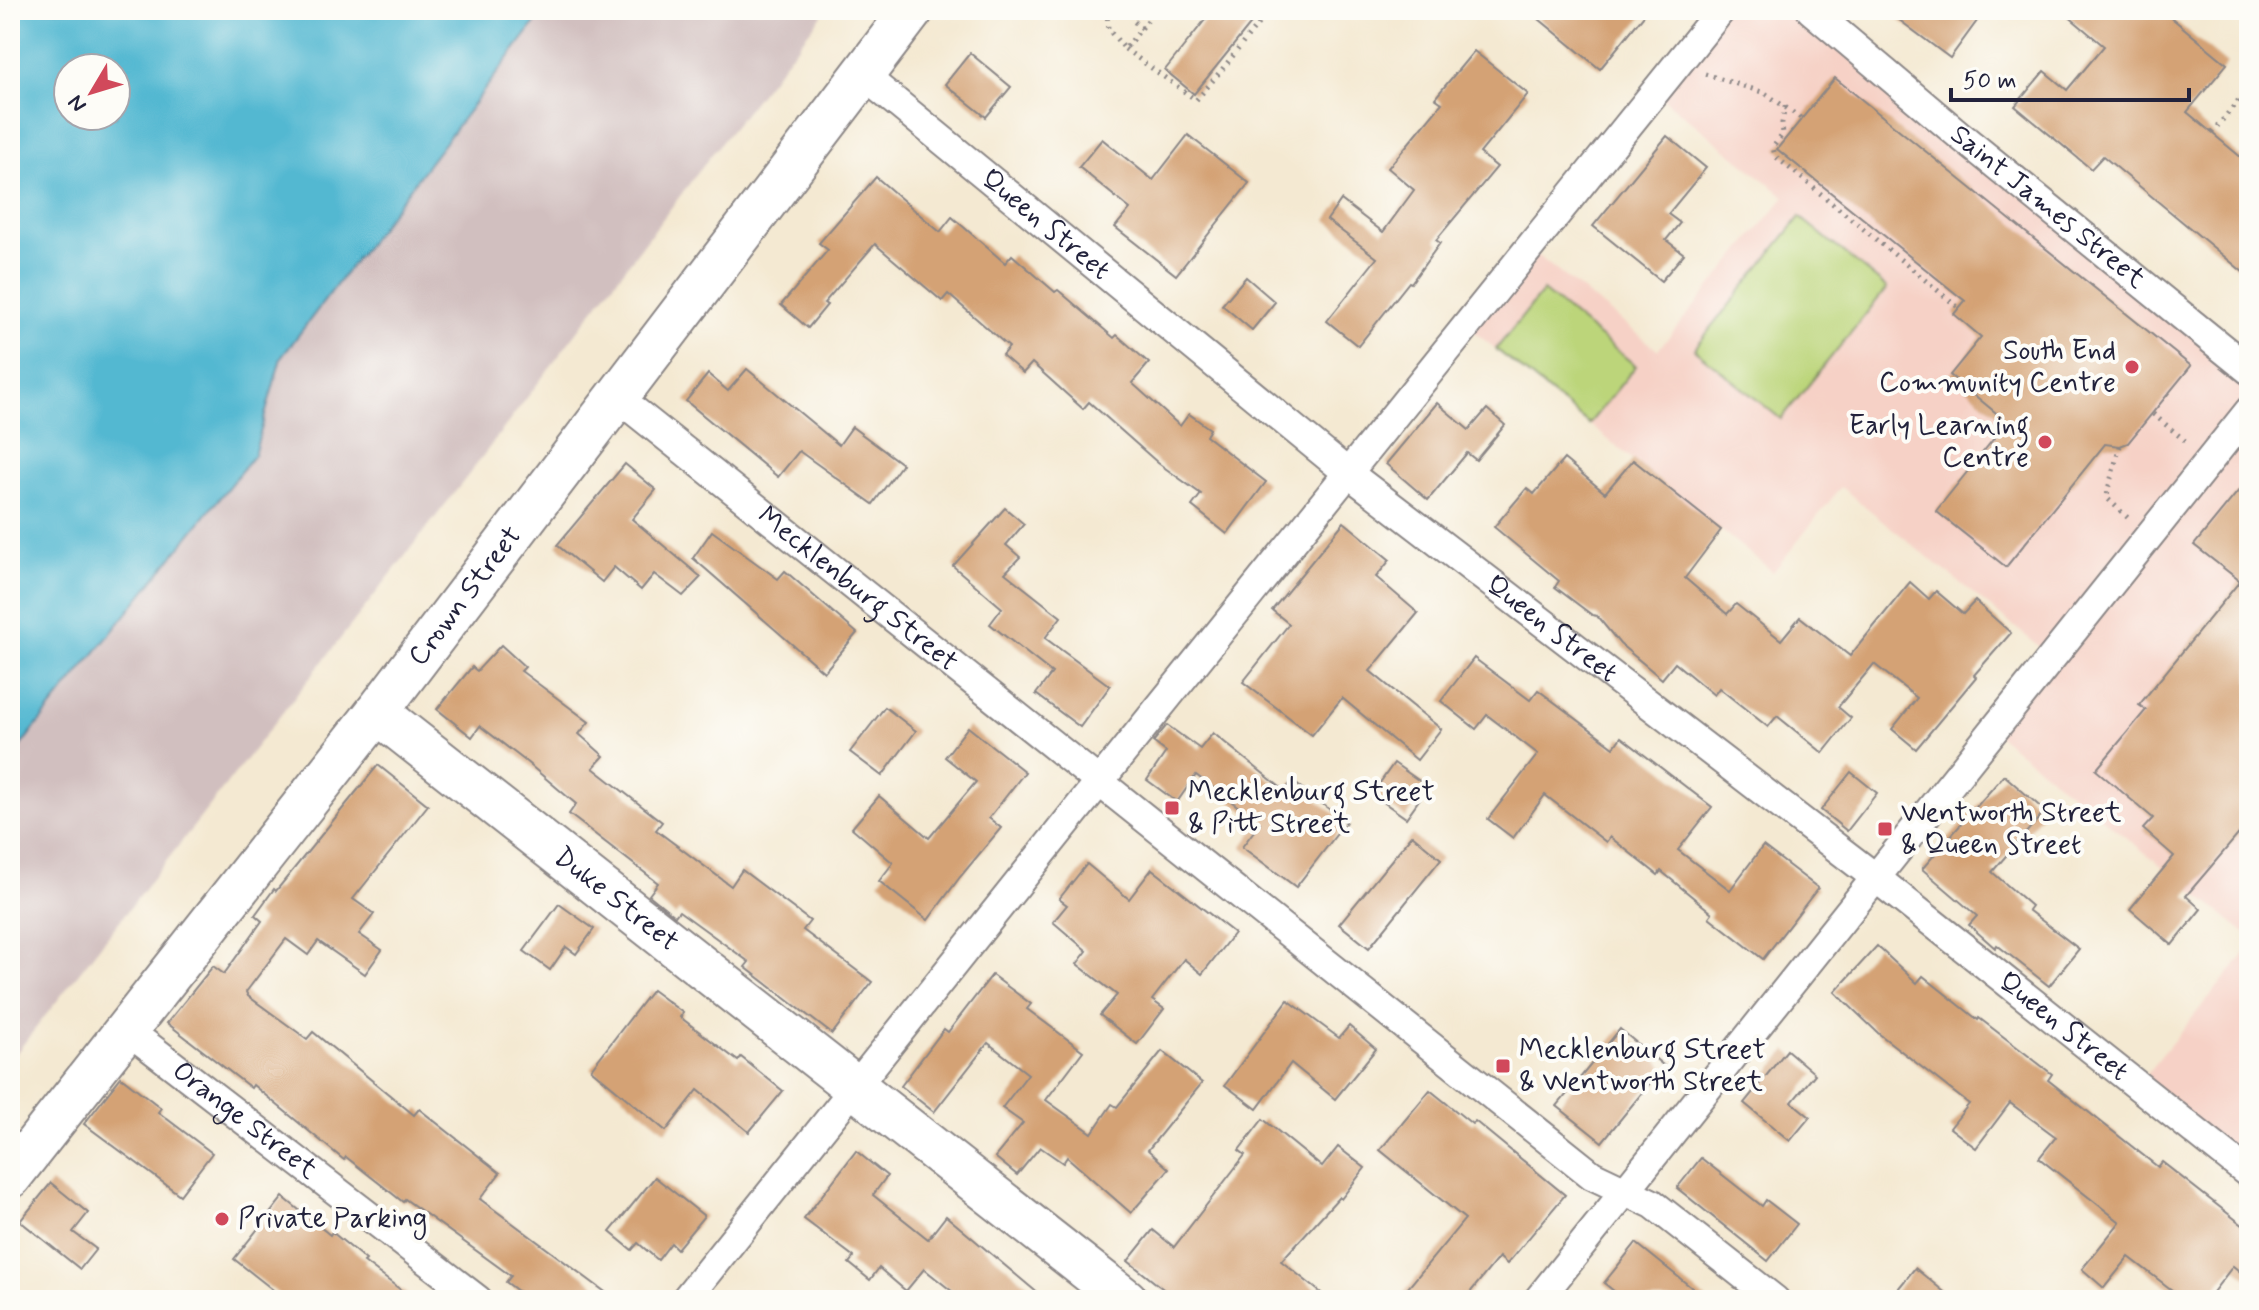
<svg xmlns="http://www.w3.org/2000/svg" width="2259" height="1310" font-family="Mynerve,sans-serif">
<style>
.built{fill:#f6d1c6}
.industrial{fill:#d1bfbf}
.green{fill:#bcd57a;stroke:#6f7c5a;stroke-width:2}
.water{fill:#52b8d1;stroke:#3a6d86;stroke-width:2;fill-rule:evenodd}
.building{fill:#d4a275}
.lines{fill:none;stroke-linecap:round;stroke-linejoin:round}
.street-casing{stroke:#8b8686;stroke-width:32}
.secondary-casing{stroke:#8b8686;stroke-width:46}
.path{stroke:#8b8686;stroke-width:5;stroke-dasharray:2 6;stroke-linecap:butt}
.street{stroke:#fff;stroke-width:28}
.secondary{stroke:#fff;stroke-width:42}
.poi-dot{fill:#d1495b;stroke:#fdfcf7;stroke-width:3}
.labels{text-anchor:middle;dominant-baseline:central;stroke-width:8;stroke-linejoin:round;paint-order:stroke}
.street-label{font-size:28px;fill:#22223b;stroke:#fdfcf7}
.poi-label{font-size:28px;fill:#22223b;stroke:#fdfcf7;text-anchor:start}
</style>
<rect width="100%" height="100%" fill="#fdfcf7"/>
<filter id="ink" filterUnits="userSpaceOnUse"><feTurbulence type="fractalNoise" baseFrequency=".0125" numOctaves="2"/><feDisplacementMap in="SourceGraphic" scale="16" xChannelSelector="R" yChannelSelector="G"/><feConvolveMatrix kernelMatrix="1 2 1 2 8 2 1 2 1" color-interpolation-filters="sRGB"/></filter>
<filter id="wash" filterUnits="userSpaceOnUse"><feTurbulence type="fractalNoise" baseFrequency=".006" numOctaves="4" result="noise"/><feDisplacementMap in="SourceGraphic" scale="32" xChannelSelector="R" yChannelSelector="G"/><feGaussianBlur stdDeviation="1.8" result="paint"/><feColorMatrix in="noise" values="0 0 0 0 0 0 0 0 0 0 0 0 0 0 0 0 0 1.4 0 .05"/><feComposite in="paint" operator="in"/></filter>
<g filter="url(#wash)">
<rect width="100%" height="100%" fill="#f4e9d2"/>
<!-- built -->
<g class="built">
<path d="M1721,10H1811L2249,370V936L1993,731L2052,657L1841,487L1773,572L1467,326L1529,249L1658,350L1785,197L1655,92Z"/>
<path d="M2249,949V1174L2137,1085Z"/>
</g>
<!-- industrial -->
<path class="industrial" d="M545,10H826L708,159L466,478L10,1061V759L254,455L281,359Z"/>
<!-- green -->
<g class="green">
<path d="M1800,217L1887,288L1781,419L1694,349Z"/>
<path d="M1543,291L1636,366L1589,424L1496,349Z"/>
</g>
<!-- water -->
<path class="water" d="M10,10H545L281,358L254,455L10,759ZM68,68H116V116H68Z"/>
<g id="blocks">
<!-- building -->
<g class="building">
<path d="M1213,10H1262L1194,94L1165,70Z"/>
<path d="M1528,10H1648L1600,69Z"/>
<path d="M1886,10H1985L1950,58Z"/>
<path d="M2061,10H2162L2227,64L2187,112L2249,164V277L2103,156L2091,169L2015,106L2044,71L2067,90L2104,46Z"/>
<path d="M1474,51L1528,94L1480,153L1497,167L1436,240L1440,243L1411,283L1409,282L1358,346L1327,321L1377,258L1327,220L1341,200L1383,232L1414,190L1388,168L1442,103L1435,98Z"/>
<path d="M970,53L1011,87L986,117L945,84Z"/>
<path d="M1835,78L2191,366L2128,443L2120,446L2105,444L2006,567L1936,511L2007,422L1950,375L1981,337L1954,314L1965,301L1777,149Z"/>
<path d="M1188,135L1249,183L1176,275L1115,227L1130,209L1079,167L1102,139L1153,180Z"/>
<path d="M1667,136L1706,168L1668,214L1680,223L1666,240L1684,254L1661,281L1593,226Z"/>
<path d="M876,177L940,232L952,217L1005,263L1012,255L1055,292L1058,290L1114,338L1117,335L1149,363L1132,383L1180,426L1189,414L1210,429L1206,436L1266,482L1227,534L1192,506L1201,494L1158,463L1089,402L1083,409L1032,363L1023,373L1002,355L1009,347L948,294L942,301L875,244L824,303L827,305L808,328L781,305L828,250L819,243Z"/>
<path d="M1246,277L1275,302L1252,330L1222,305Z"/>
<path d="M747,369L839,445L852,427L902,464L873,504L799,451L778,477L686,401L708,374L728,391Z"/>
<path d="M1437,403L1469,430L1487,409L1505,425L1476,460L1467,453L1428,500L1386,464Z"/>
<path d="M1564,459L1605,493L1633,460L1721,530L1685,578L1727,614L1736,604L1781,640L1800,617L1850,656L1910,582L1929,599L1936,591L1963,614L1975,601L2011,633L1974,675L1976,677L1916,749L1892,729L1917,698L1874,664L1838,707L1851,718L1823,753L1777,716L1768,727L1719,688L1714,695L1675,663L1662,679L1620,644L1597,616L1592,615L1555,587L1559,581L1494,527L1527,488L1534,494Z"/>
<path d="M625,464L656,490L632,519L701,577L683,596L654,574L641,590L614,567L602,582L557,545Z"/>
<path d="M2249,478V822L2186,896L2201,909L2172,945L2130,909L2174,856L2143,829L2153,818L2096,770L2146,710L2139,705L2240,581L2194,545Z"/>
<path d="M1005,508L1024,524L1006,545L1020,557L1005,573L1061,617L1045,638L1110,686L1080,727L1036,694L1052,673L990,624L1002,608L953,566Z"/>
<path d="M1344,522L1390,560L1376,577L1418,613L1370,671L1441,729L1417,760L1342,698L1312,735L1243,682L1289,624L1272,610Z"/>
<path d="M712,531L778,579L785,571L857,633L824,672L693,558Z"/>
<path d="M501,645L525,667L521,671L589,722L579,734L604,756L593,768L662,822L656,830L731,886L742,870L810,921L803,930L872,982L832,1034L745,967L749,962L679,911L675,916L649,895L658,883L569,814L576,804L524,760L480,726L472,737L437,709L472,667L477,671Z"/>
<path d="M1474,658L1530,700L1538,690L1614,747L1621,737L1712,807L1678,850L1730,890L1763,846L1818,888L1763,959L1709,917L1712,913L1661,871L1658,875L1610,837L1606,842L1545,795L1513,838L1488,819L1538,754L1487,715L1476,729L1441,701Z"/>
<path d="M885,707L916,731L882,776L850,752Z"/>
<path d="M1167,725L1200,749L1213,733L1285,791L1292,781L1346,822L1296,887L1242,847L1260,823L1196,775L1177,802L1147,780L1166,752L1153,742Z"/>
<path d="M968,727L1025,772L989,818L1001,828L960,877L928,920L879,881L893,863L852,828L879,796L929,838L976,782L945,757Z"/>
<path d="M1394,763L1428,787L1406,818L1372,794Z"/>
<path d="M378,765L428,805L353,899L374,914L359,934L382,950L365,974L318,941L308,955L286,939L246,992L248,996L307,1039L313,1032L414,1115L419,1109L500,1173L480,1199L616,1300H530L506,1282L511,1276L405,1199L403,1202L346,1157L344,1160L253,1085L251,1088L167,1023L213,966L224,974L262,921L255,915L274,889L276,891Z"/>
<path d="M1851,772L1877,793L1847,831L1821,810Z"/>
<path d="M2004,775L2045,811L1992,872L2031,906L2028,910L2079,949L2049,986L1997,945L1995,948L1969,925L1977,916L1922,869Z"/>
<path d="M1412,835L1441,859L1369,948L1339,924Z"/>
<path d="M1087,864L1129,899L1152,869L1234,933L1202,974L1184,959L1152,1000L1164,1009L1137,1044L1100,1015L1117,995L1077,964L1087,951L1053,922L1067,905L1059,899Z"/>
<path d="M559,904L594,929L576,954L566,947L550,970L524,951Z"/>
<path d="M1877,946L1917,983L1923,976L1978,1020L1979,1018L2052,1074L2048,1080L2158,1167L2162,1162L2249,1230V1279L2233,1266L2207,1300H2185L2129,1257L2104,1288L2082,1269L2120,1222L2039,1158L2056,1137L2010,1103L1976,1148L1950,1128L1969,1104L1878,1033L1835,992Z"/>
<path d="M992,975L1031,1004L1027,1009L1083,1051L1046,1100L1092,1133L1112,1104L1117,1107L1162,1051L1202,1083L1148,1150L1169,1169L1131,1213L1067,1157L1063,1163L1040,1147L1017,1175L995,1157L1023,1123L1002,1108L1028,1074L988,1043L934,1112L901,1086L944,1029L948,1032Z"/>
<path d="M652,990L683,1013L680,1017L738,1061L741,1057L783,1091L749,1132L698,1090L666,1131L591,1069Z"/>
<path d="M1288,1000L1339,1038L1349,1026L1376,1049L1335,1099L1291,1063L1257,1109L1225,1085Z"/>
<path d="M1620,1029L1664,1066L1602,1142L1557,1106Z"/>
<path d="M1787,1050L1815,1074L1792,1102L1810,1117L1790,1141L1744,1103Z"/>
<path d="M121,1077L161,1108L158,1112L212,1153L180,1195L84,1124Z"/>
<path d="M1430,1090L1472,1124L1475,1121L1565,1195L1507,1264L1499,1257L1464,1300H1398L1465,1219L1380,1150Z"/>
<path d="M1263,1119L1322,1167L1338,1147L1365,1168L1341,1199L1339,1197L1281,1261L1330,1300H1177L1128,1261L1153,1230L1174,1247L1245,1155L1239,1150Z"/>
<path d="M856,1151L887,1176L873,1195L928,1239L946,1216L1046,1300H963L924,1269L906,1291L879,1268L870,1280L849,1263L854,1257L804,1219Z"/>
<path d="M1701,1158L1762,1206L1766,1200L1797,1224L1768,1261L1677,1188Z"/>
<path d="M655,1177L704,1216L677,1249L671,1243L658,1260L638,1243L632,1250L610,1232Z"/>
<path d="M51,1183L88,1213L73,1232L96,1249L80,1269L20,1221Z"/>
<path d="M283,1197L330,1235L332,1232L366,1260L364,1262L414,1300H286L234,1259Z"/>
<path d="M1636,1243L1707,1300H1625L1604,1283Z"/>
<path d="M1915,1268L1954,1300H1889Z"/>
</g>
</g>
</g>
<g filter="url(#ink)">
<use href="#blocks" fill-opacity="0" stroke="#8b8686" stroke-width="2"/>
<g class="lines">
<defs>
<g id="street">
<path id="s1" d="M1811,10L1958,134L2249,370"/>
<path id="s2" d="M863,75L1348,473L1876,878L2249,1174"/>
<path id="s3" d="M617,397L1592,1175L1653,1204L1775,1300"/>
<path id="s4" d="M126,1029L478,1300"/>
<path d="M685,1300L1099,782L1721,10"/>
<path d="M1538,1300L2249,411"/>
</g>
<g id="secondary">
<path id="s5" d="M377,712L1126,1300"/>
<path id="s6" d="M10,1177L377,712L912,10"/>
</g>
</defs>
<!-- street casing -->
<use href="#street" class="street-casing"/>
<!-- secondary casing -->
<use href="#secondary" class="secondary-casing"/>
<!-- path -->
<g class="path">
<path d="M1107,10L1108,29L1125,49L1156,10"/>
<path d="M1135,16L1132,20L1142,28"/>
<path d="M1125,49L1196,100C1222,71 1245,40 1269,10"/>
<path d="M1705,74L1765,93L1802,119"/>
<path d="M1785,106L1782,123L1783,134L1773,147L1775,156L1959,308"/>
<path d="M2212,133L2249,87"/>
<path d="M2153,414L2189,444"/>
<path d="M2120,446L2108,489L2107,498L2128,518"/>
</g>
<!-- street -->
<use href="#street" class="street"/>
<!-- secondary -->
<use href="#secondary" class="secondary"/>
</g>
</g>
<!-- markers -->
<g class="poi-dot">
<circle cx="2132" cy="367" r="8"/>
<circle cx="2045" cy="442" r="8"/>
<rect x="1164" y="800" width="16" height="16" rx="4"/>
<rect x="1877" y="821" width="16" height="16" rx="4"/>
<rect x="1495" y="1058" width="16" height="16" rx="4"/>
<circle cx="222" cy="1219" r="8"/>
</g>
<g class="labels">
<!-- street labels -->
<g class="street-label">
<text stroke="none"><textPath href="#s1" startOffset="308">Saint James Street</textPath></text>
<text stroke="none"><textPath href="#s2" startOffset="236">Queen Street</textPath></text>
<text stroke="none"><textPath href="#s3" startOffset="308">Mecklenburg Street</textPath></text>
<text stroke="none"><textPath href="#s6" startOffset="738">Crown Street</textPath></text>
<text stroke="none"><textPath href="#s2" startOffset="884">Queen Street</textPath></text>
<text stroke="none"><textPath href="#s5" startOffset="304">Duke Street</textPath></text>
<text stroke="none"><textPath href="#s2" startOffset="1532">Queen Street</textPath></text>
<text stroke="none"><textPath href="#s4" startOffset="150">Orange Street</textPath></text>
</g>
<!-- poi labels -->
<g class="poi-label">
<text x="2116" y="351" text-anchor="end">South End<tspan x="2116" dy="32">Community Centre</tspan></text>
<text x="2029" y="426" text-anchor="end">Early Learning<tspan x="2029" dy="32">Centre</tspan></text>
<text x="1188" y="792">Mecklenburg Street<tspan x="1188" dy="32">&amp; Pitt Street</tspan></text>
<text x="1901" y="813">Wentworth Street<tspan x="1901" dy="32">&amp; Queen Street</tspan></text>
<text x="1519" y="1050">Mecklenburg Street<tspan x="1519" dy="32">&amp; Wentworth Street</tspan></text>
<text x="238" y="1219">Private Parking</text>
</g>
</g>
<!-- margin -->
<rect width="2259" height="1310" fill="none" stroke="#fdfcf7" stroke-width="40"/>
<!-- north arrow -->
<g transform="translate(92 92) rotate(232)"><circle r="38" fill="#fdfcf7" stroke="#a5a5ac" stroke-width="2"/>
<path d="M0-6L14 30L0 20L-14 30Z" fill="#d1495b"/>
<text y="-12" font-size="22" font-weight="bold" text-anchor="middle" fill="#22223b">N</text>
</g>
<!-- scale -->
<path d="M1951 88v12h238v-12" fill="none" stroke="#22223b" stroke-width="4"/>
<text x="1963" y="88" font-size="24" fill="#22223b" stroke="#fdfcf7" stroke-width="6" paint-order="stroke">50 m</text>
</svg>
